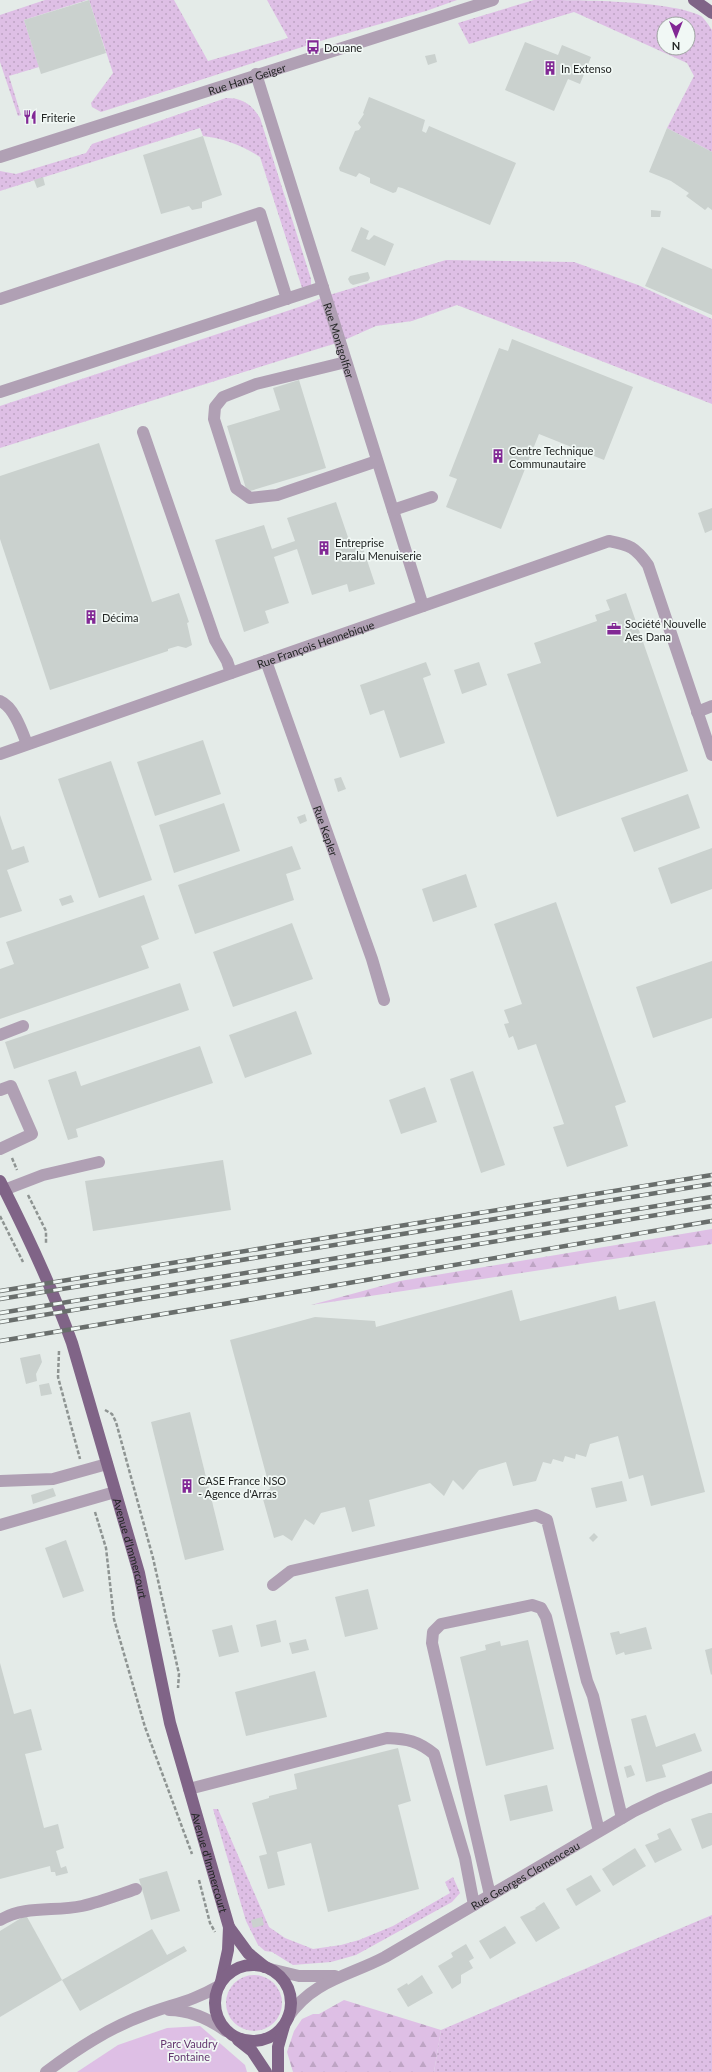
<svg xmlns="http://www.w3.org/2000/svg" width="712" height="2072" font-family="Lato,sans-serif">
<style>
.grass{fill:url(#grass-dots);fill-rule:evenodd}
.forest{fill:url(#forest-firs)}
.park{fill:#debfe5}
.building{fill:#cad1ce}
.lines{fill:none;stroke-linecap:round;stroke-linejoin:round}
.path{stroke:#8e9492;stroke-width:2.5;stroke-dasharray:4 2;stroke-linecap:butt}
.minor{stroke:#b0a0b4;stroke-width:12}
.major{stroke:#806487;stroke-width:12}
.rail-casing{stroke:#696e6c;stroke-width:4.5}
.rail{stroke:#f1f8f5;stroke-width:3;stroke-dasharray:9;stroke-linecap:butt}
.labels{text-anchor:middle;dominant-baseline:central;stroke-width:3.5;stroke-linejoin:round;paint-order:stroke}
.poi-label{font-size:11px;fill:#222524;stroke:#f1f8f5;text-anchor:start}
.street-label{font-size:11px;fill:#222524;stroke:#f1f8f5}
.park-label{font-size:11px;fill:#64376f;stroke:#f1f8f5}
</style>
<defs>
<pattern id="grass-dots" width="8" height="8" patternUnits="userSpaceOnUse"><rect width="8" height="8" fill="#debfe5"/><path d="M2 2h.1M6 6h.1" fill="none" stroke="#bea4c4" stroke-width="1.8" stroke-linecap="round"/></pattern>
<pattern id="forest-firs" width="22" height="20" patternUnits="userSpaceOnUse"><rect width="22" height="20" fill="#debfe5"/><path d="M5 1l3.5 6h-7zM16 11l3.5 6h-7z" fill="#bea4c4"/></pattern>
</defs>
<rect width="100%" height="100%" fill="#e4ebe8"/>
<!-- grass -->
<g class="grass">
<path d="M45,0H87L24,20L39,67L9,76L21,115L18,116L0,62V15Z"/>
<path d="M89,0H174L208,61L288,38L267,0H457L426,11L327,39L101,112L92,107L91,103L113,73Z"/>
<path d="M534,0C574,0 670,0 701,16C705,19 709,26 712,30V152L667,128L694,76L687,63L574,12L469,44L458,23ZM664,24H688V48H664Z"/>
<path d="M226,98C243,98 251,104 260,118L311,279V286L303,291L260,157C244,146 222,138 203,136L200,128L0,191V171L16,174L86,153L92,144Z"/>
<path d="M446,260L574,262L638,285L712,319V404L457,305L412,321L376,326L340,342L0,448V406L308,304L326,296Z"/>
<path d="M213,1809H218L269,1927L285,1938L313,1949L341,1945L359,1940L393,1926L450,1893L445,1882L453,1877L460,1893L452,1902L356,1955L331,1962L293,1965L272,1952L265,1951L258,1945L246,1921Z"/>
<path d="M712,1915V2072H434L441,2030Z"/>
<circle cx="254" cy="2003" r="28"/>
</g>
<!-- forest -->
<g class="forest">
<path d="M712,1229V1244L311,1305L400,1281Z"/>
<path d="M344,2000L441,2030L434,2072H293L287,2052L294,2031L302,2019L313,2014H319Z"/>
</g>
<!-- park -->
<path class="park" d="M200,2026L245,2065L247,2072H77L118,2045L167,2028Z"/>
<!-- building -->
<g class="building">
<path d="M89,0L106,53L41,74L24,20Z"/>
<path d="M525,42L558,55L562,45L591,57L580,84L568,79L554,111L505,90Z"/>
<path d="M435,54L437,62L428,65L425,56Z"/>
<path d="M369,97L425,120L422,131L426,133L429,126L516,163L490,225L402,188L398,187L396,192L393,193L370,183V178L359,173L356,177L340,171L339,168L355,131L359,130L361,127L358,123L364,114L363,113Z"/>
<path d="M667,128L712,152V210L708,207L705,210L686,196L689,193L671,181L649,172Z"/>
<path d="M203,136L222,195L202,202V208L192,210L189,206L161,214L143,155Z"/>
<path d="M43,177L45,185L37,188L34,180Z"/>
<path d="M651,210L661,211L660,217H651Z"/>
<path d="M361,227L369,231L366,239L369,240L374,235L394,244L385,266L351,251Z"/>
<path d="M662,247L712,269V315L645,286Z"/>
<path d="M368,272L370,278L368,281L353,285L350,283L348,279L350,276Z"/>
<path d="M512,339L633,387L604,460L539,434L501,529L446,507L457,479L449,476L499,348L508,351Z"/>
<path d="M299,380L326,468L247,492L227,426L280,410L273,388Z"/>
<path d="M99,443L152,602L179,593L189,622L187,623L192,645L186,648L178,646L168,649V651L50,690L0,539V476Z"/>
<path d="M336,502L351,546L361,542L375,584L349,592L347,584L312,595L297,549L274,557L289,603L265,611L269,623L244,632L215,540L264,525L272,549L295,541L287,518Z"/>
<path d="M712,508V530L705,533L698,513Z"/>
<path d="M626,593L688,771L557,817L507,674L541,663L534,643L597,621L595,615L610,610L606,600Z"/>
<path d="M426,662L431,675L423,678L445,743L400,758L384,710L370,715L360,685Z"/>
<path d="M479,662L487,685L462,694L454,670Z"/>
<path d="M203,740L221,794L155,816L137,762Z"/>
<path d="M111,761L152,880L99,898L58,779Z"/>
<path d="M341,777L346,789L338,792L334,779Z"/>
<path d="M688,794L700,828L634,852L621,818Z"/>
<path d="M224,803L240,851L174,873L159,825Z"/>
<path d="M305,814L307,821L300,824L297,817Z"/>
<path d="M0,815L12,850L24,846L29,862L7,870L22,911L0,918Z"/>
<path d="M292,846L301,869L286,874L294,900L195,934L178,885Z"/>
<path d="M712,848V889L671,904L658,868Z"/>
<path d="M466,874L477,907L433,922L422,889Z"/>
<path d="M71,895L74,902L62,906L59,899Z"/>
<path d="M144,895L159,939L141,946L149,968L0,1019V969L14,964L6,942Z"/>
<path d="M556,902L626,1102L615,1106L628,1146L567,1167L553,1127L564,1124L536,1044L518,1050L513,1036L509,1038L504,1024L509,1023L504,1010L522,1004L494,924Z"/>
<path d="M292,923L313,979L233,1007L213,952Z"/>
<path d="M712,961V1018L653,1038L636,987Z"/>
<path d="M180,983L189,1010L14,1069L5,1042Z"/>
<path d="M296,1011L312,1054L245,1078L229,1035Z"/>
<path d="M200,1046L213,1083L76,1129L78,1137L68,1140L48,1080L76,1071L81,1086Z"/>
<path d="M473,1071L505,1165L481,1173L450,1079Z"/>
<path d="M425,1087L437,1122L401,1134L389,1100Z"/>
<path d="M223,1160L231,1210L93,1231L85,1181Z"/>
<path d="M512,1290L520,1321L616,1296L619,1310L655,1301L705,1492L651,1506L643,1475L629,1479L618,1436L590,1444L586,1457L576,1454L575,1459L565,1456L563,1462L553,1459L551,1464L543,1462L536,1481L513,1486L506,1462L479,1470L463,1490L453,1480L444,1496L430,1483L369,1500L375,1526L352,1532L345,1507L321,1513L314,1525L305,1519L292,1541L283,1535L274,1538L261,1492L270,1489L230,1340L315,1317L375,1321L376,1327Z"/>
<path d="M40,1354L42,1362L36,1374L37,1381L26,1384L20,1358Z"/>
<path d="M49,1383L52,1394L41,1396L39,1385Z"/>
<path d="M190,1412L224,1550L185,1560L151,1422Z"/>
<path d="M622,1481L627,1501L596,1508L591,1488Z"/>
<path d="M53,1488L56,1496L33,1504L31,1495Z"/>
<path d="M594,1533L598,1537L593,1542L589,1538Z"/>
<path d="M66,1540L84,1591L63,1598L45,1548Z"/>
<path d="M368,1589L378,1629L345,1637L335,1597Z"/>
<path d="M276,1620L281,1642L261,1647L256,1625Z"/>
<path d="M232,1625L239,1652L219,1657L212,1630Z"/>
<path d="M646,1627L652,1649L625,1655L624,1652L616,1655L610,1633L619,1631L620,1634Z"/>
<path d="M306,1639L309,1650L292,1654L289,1643Z"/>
<path d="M528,1640L554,1749L486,1766L460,1657L486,1650L485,1645L500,1641L501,1646Z"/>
<path d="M712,1648V1674L711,1675L705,1650Z"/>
<path d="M0,1663L14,1714L31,1709L42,1750L25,1754L44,1828L58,1824L64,1848L56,1851L61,1868L66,1866L68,1873L56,1876L55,1872H51L50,1866L0,1879Z"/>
<path d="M315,1671L327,1717L246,1736L235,1692Z"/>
<path d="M646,1715L656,1747L695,1733L702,1751L662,1765L666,1777L646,1782L631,1719Z"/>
<path d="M398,1748L411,1801L398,1805L419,1889L328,1912L311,1843L277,1852L285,1885L268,1889L259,1856L267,1854L252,1803L269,1798V1796L297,1789L294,1774Z"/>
<path d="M631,1765L635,1775L627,1778L624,1767Z"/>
<path d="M547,1785L553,1811L510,1821L504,1795Z"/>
<path d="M709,1813H712V1845L702,1849L691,1819Z"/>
<path d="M670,1828L682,1850L655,1863L645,1845L659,1839L657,1834Z"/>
<path d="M635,1848L646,1866L613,1886L602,1869Z"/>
<path d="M167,1871L180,1911L151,1920L139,1879Z"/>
<path d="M591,1875L601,1891L576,1906L566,1889Z"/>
<path d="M544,1902L560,1928L536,1942L520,1917L536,1909L535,1908Z"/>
<path d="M26,1915L62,1980L0,2017V1931Z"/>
<path d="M262,1917L264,1925L253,1928L251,1920Z"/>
<path d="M505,1926L516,1943L490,1959L479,1941Z"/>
<path d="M152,1929L167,1955L184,1946L187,1951L80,2011L62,1980Z"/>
<path d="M466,1944L474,1958L469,1961L473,1968L461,1975V1983L452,1989L438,1966L453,1957L451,1953Z"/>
<path d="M422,1975L433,1993L408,2007L397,1989L407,1983L408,1985Z"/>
</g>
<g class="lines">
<!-- path -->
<g class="path">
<path d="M12,1158L17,1170"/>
<path d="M28,1195L46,1231V1244"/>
<path d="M0,1216L23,1262"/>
<path d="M59,1351L58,1377L80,1459"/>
<path d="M105,1410L112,1414L116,1422L153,1558L179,1674L178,1688"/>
<path d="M95,1512L106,1548L114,1619L145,1727L192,1854"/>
<path d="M199,1880L210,1923L215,1932"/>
</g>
<!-- minor -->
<g class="minor">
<path id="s1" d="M256,74L423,606"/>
<path id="s2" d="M0,157L493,0"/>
<path d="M0,299L260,213L287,299"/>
<path d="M346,362L256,384L223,397L215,407L214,419L236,488L250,498L277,495L377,461"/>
<path d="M0,392L323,287"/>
<path d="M143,432L215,640L227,661L231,673"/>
<path d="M393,510L432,497"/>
<path id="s3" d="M266,661L372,959L384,1000"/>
<path d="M0,701C14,707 22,731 27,744"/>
<path d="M697,712L712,706"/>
<path id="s4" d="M0,754L609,541C630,545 635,547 648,565L712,755"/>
<path d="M0,1035L23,1026"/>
<path d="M0,1090L11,1086L32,1134L0,1149"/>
<path d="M4,1190L43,1175L99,1162"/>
<path d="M0,1481L53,1479L107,1464"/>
<path d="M0,1525L115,1492"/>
<path d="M273,1585L291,1571L536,1515L547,1520L587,1681L593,1696L622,1818"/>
<path d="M189,1789L387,1738C408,1739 418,1741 434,1754L465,1858L474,1905"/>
<path d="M490,1895L432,1643L433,1632L441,1624L532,1605L541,1608L546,1617L599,1831"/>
<path d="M0,1920C26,1905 54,1912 82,1906C100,1902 118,1895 136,1889"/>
<path d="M270,1969L299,1976H335"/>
<path d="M169,2010C191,2010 209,2019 226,2031"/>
<path id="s5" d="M288,2017C313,1980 349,1976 385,1957L634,1811L661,1798L712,1777"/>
<path d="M46,2072C77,2049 110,2027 147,2014C174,2004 193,2001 219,1986"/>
</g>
<!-- major -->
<g class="major">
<path d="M694,0L712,13"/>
<path id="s6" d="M0,1181C27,1234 52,1287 72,1343L139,1573L170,1723L229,1927L228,1950L221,1982"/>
<path d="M229,1927L248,1953L265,1967"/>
<circle cx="253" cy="2003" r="38"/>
<path d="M238,2040L252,2051L266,2072"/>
<path d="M278,2072V2047L284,2026"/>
</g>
<defs>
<g id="rail">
<path d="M0,1291L712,1175"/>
<path d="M0,1299L712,1184"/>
<path d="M0,1313L712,1197"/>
<path d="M0,1322L712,1206"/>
<path d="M0,1341L290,1293L712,1221"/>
</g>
</defs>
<!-- rail casing -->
<use href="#rail" class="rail-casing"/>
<!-- rail -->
<use href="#rail" class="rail"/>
</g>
<!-- icons -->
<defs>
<symbol id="bus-bare" viewBox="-9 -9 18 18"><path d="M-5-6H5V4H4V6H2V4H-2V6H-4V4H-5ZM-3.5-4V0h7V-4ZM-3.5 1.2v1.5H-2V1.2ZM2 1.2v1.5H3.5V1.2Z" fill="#822895" stroke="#f1f8f5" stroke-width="2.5" paint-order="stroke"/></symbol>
<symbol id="building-bare" viewBox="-9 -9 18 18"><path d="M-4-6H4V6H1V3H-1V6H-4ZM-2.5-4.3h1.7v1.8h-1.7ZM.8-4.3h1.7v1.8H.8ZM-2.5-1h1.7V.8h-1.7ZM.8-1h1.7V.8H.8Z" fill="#822895" stroke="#f1f8f5" stroke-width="2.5" paint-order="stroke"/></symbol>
<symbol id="restaurant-bare" viewBox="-9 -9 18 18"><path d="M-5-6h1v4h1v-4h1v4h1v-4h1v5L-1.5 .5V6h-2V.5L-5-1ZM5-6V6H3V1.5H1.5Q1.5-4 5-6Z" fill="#822895" stroke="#f1f8f5" stroke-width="2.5" paint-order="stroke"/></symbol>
<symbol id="office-bare" viewBox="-9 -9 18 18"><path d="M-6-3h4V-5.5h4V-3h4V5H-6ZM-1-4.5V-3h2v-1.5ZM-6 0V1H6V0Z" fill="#822895" stroke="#f1f8f5" stroke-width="2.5" paint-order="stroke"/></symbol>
</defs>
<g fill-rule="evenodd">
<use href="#bus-bare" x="303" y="37" width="20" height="20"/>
<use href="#building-bare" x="540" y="58" width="20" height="20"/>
<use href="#restaurant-bare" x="20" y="107" width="20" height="20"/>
<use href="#building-bare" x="488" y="446" width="20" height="20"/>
<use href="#building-bare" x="314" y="538" width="20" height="20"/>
<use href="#building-bare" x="81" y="607" width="20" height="20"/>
<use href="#office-bare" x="604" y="619" width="20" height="20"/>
<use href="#building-bare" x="177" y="1476" width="20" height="20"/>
</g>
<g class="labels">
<!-- poi labels -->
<g class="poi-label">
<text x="324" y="47">Douane</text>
<text x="561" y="68">In Extenso</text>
<text x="41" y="117">Friterie</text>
<text x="509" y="450">Centre Technique<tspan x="509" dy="13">Communautaire</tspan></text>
<text x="335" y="542">Entreprise<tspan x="335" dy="13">Paralu Menuiserie</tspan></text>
<text x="102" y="617">Décima</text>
<text x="625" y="623">Société Nouvelle<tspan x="625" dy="13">Aes Dana</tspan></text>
<text x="198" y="1480">CASE France NSO<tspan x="198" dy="13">- Agence d'Arras</tspan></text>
</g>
<!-- street labels -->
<g class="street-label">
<text stroke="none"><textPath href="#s2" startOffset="259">Rue Hans Geiger</textPath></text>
<text stroke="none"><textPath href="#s1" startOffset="279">Rue Montgolfier</textPath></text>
<text stroke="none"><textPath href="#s4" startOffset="334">Rue François Hennebique</textPath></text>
<text stroke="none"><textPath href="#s3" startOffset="180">Rue Kepler</textPath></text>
<text stroke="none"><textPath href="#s6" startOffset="391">Avenue d'Immercourt</textPath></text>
<text stroke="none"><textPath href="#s6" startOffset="715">Avenue d'Immercourt</textPath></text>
<text stroke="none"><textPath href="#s5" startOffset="278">Rue Georges Clemenceau</textPath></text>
</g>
<!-- park labels -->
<g class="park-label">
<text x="189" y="2043">Parc Vaudry<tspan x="189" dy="13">Fontaine</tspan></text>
</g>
</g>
<!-- north arrow -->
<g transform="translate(676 36) rotate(180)"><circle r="19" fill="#f1f8f5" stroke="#9ea4a1"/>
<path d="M0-3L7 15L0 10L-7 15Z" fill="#822895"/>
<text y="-6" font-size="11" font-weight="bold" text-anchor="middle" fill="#222524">N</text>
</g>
</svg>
